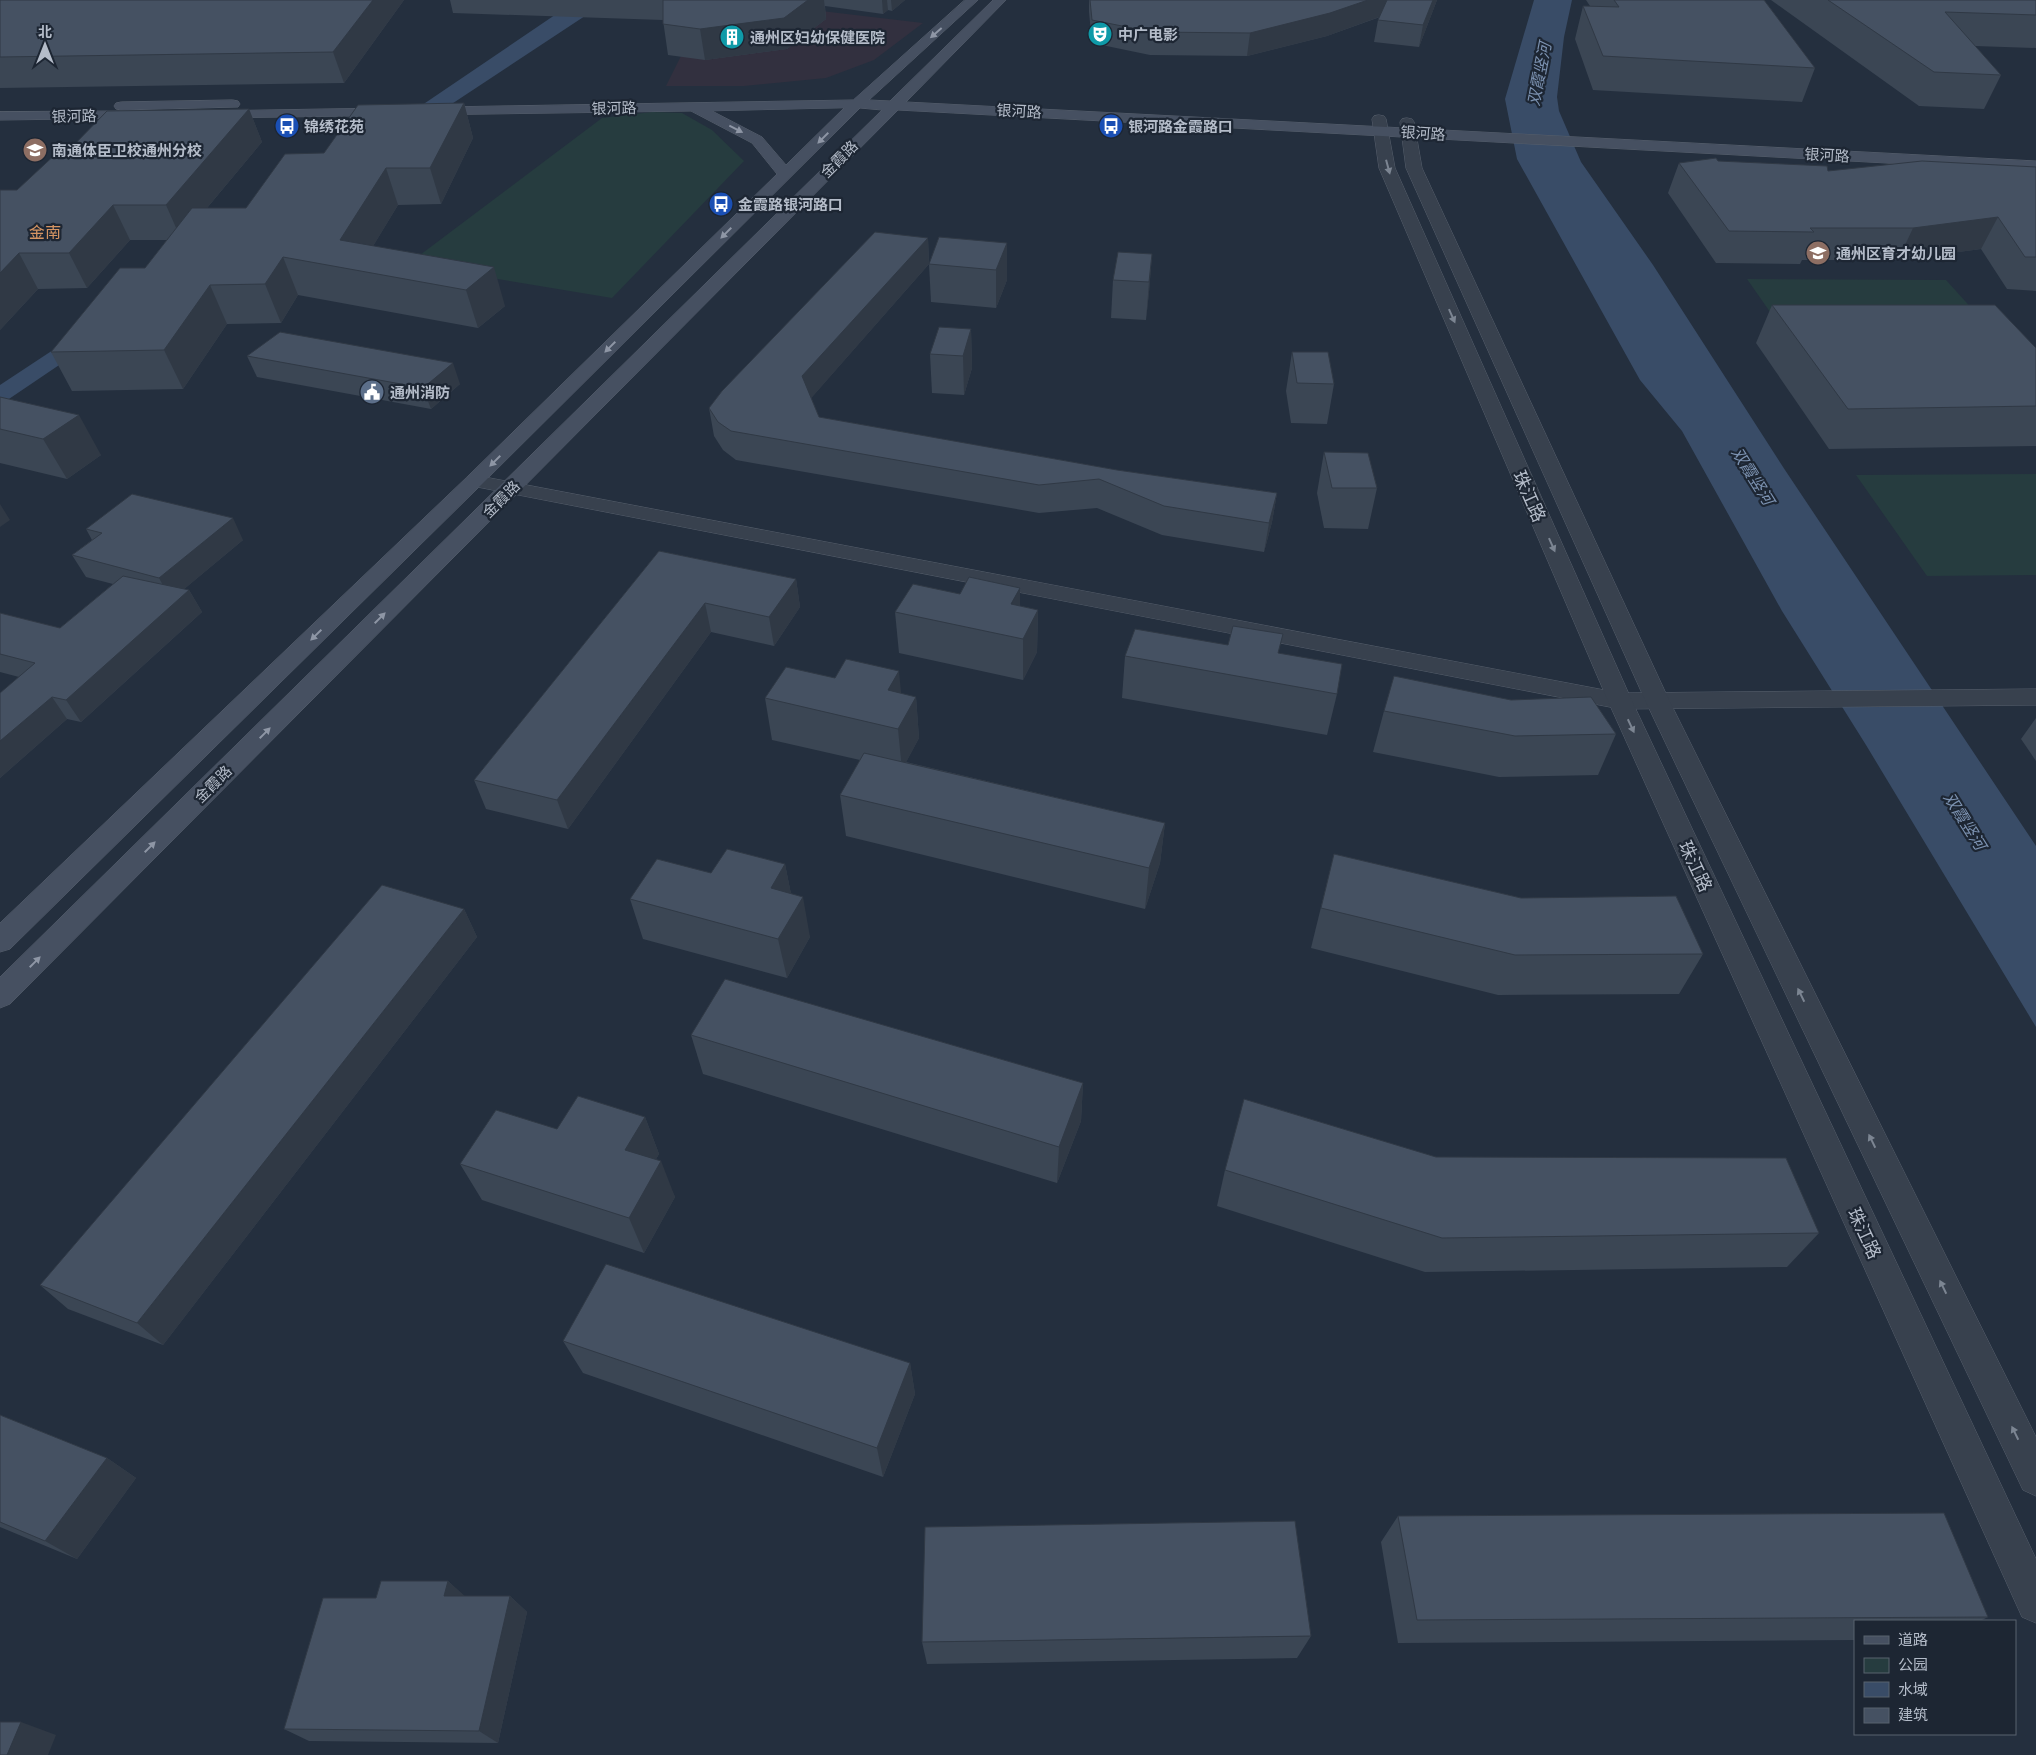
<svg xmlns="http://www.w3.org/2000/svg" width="2036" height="1755" font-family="Manrope,'Noto Sans SC',sans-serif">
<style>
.medical{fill:#32303f}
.green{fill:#263c3f}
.water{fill:#394c67}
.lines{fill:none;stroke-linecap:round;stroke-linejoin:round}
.minor-casing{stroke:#565f6c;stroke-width:1}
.tertiary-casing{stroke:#565f6c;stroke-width:1}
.secondary-casing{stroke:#565f6c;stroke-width:1}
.minor{fill:#38414e;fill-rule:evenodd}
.tertiary{fill:#38414e;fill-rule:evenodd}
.secondary{fill:#465061;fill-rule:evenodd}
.wall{fill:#3b4654}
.shaded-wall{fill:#303945}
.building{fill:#455162;stroke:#303945}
.oneway{fill:#8e96a5}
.oneway2{fill:#7c8592}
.labels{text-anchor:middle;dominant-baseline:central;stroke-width:4.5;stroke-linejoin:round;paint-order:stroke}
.far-poi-label{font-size:15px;font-weight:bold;fill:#b4bcc9;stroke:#1d2633;text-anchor:start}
.far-street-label{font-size:15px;fill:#b4bcc9;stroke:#1d2633}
.far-water-label{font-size:16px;font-style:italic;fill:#7c92b1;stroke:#1d2633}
.far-quarter-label{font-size:16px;fill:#d59563;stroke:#1d2633}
.street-label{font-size:18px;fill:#b4bcc9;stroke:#1d2633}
</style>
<rect width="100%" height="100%" fill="#242f3e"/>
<!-- medical -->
<path class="medical" d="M753,3L923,23L874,60L826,78L744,86H666L686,46Z"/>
<!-- green -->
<g class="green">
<path d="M652,112L682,113L712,130L744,161L612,298L408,264L602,118Z"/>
<path d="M1747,279L1946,280L1985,323L1777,322Z"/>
<path d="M2036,474V575L1927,576L1856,475Z"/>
</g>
<!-- water -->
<g class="water">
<path d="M577,0L591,12L179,284L0,405V385L338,162Z"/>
<path d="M1534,0H1572L1564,37L1557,97L1559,111L1581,162L1653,265L1785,470L2036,846V1027L1866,745L1782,611L1682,431L1640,380L1517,159L1505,99Z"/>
</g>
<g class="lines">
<defs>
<path id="minor" d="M474,475L1620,693L2036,689V705L1620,709L467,485L464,481L467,477Z"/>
<g id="tertiary">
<path d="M1379,115L1384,116L1386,119L1395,168L1632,701L2036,1559V1623L2022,1617L1608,701L1379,168L1372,119L1374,116Z"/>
<path d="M1407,118L1412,119L1414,122L1422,168L1669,700L2036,1437V1496L2023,1490L1645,700L1406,168L1400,122L1402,119Z"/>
</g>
<g id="secondary">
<path d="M965,0H978L869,100L890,101L993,0H1006L906,102L2036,161V171L898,110L10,1004L0,1008V977L882,110L860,108L481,485L10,949L0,952V923L467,477L777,174L752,143L691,111L214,118L209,117L207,114L209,111L853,100ZM844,108L786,165L762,137L712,111Z"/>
<path d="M233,100L238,101L240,104L238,107L121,110L116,109L114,106L116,103L121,102Z"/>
<path d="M141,111L146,112L148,115L146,118L0,120V112Z"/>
</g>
</defs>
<!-- minor casing -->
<use href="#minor" class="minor-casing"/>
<!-- tertiary casing -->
<use href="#tertiary" class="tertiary-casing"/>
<!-- secondary casing -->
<use href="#secondary" class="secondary-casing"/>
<!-- minor -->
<use href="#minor" class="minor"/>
<!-- tertiary -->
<use href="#tertiary" class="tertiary"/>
<!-- secondary -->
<use href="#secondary" class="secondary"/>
</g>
<!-- wall -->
<g class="wall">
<path d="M0,0H404L344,83L0,88Z"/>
<path d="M450,0H905L892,11L888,10L883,14L825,6L826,19L787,49L705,60L668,55L663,20L453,13Z"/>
<path d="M1089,0H1437L1419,47L1374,42L1378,20L1380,17L1327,36L1247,56L1150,55L1092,43L1089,12Z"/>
<path d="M1586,0H1764L1815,68L1802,102L1593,90L1575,39L1583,6H1590Z"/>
<path d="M1771,0H2036V48L1975,46L2001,75L1984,109L1919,106Z"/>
<path d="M464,103L473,138L441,204L398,205L373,246L505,306L478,328L298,295L281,323L227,324L183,389L72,391L51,352L145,268L167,240H130L87,288L38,289L0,330L17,190L69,150L249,109L262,142L207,208H246L324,153Z"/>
<path d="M1718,161L1828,171L2036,167V291L2007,289L1981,249L1898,260H1802L1800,264L1716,263L1668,193L1679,163Z"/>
<path d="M928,238L929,264L811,398L819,417L1117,470L1277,493L1272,522L1264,552L1162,535L1097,508L1039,513L736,460L723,450L714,436L709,408Z"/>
<path d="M1007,243V280L996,308L931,302L929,264Z"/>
<path d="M1152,254L1149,292L1146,320L1111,318L1113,280Z"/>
<path d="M1772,305L2036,348V446L1829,449L1756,343Z"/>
<path d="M971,329L972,368L964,395L932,393L930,354Z"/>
<path d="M1292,352L1334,384L1327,424L1291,423L1286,391Z"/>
<path d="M247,356L460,384L431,409L257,377Z"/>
<path d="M0,397L101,455L67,479L0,463Z"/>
<path d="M1324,452L1377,488L1368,529L1324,528L1317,493Z"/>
<path d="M86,529L243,540L184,589L189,590L202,612L81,722L67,719L0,778V693L19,677L0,672V613L60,628L113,584L86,577L72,555L92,540Z"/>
<path d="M659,551L796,579L800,607L774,646L711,632L568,829L486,809L474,780Z"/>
<path d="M1020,606L1038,610L1037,652L1023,680L899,653L895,612Z"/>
<path d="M1228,645L1279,653L1337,694L1327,735L1122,698L1125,656Z"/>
<path d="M916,697L919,738L906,762L1165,823L1160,863L1145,909L846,836L840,795L860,760L772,740L765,698Z"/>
<path d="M1384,711L1616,734L1598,775L1499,777L1373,752Z"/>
<path d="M2036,718V761L2021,739Z"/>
<path d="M1334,854L1521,898L1703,954L1679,994L1498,995L1311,948Z"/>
<path d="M785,864L791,894L810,937L787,978L643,939L630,899L711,873Z"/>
<path d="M464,909L477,937L163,1345L68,1309L40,1285Z"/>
<path d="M691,1035L1083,1083L1081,1121L1057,1183L703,1074Z"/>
<path d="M645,1117L659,1154L656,1159L675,1197L644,1253L482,1200L460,1164L557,1129Z"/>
<path d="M1436,1157L1819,1233L1787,1267L1425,1272L1217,1206L1225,1170Z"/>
<path d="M563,1341L910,1363L915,1394L883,1477L583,1373Z"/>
<path d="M0,1415L107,1458L136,1478L77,1559L0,1527Z"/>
<path d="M1398,1516L1988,1617L1980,1621H1855V1640L1398,1643L1381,1542Z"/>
<path d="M448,1581L464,1596H510L527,1612L498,1743L309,1741L284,1729L376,1598Z"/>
<path d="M1311,1636L1297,1658L927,1664L922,1642Z"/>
</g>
<!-- shaded-wall -->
<g class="shaded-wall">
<path d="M373,0H404L344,83L333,52Z"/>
<path d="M808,0H824L826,19L787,49L705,60L700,29Z"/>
<path d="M882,0H887L888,10L883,14Z"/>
<path d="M891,0H905L892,11Z"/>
<path d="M1368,0H1389L1387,14L1327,36L1247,56L1250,33Z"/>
<path d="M1433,0H1437L1419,47L1423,25Z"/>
<path d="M464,103L473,138L441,204L430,168Z"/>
<path d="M249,109L262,142L181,239L166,205Z"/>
<path d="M386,168L398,205L358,271L340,240Z"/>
<path d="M113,205L130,240L87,288L69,253Z"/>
<path d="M1998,217L1981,249L1898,260L1913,228Z"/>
<path d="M928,238L929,264L806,404L802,376Z"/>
<path d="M1007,243V280L996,308V270Z"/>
<path d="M19,253L38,289L0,330V273Z"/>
<path d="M1152,254L1149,292L1146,320L1149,282Z"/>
<path d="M283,257L298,295L281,323L265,284Z"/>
<path d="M494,267L505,306L478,328L466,290Z"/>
<path d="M210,285L227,324L183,389L164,350Z"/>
<path d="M971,329L972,368L964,395L963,356Z"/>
<path d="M453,363L460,384L431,409L423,388Z"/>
<path d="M79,415L101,455L67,479L43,439Z"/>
<path d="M1277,493L1272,522L1264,552L1269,523Z"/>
<path d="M0,504L10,520L0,527Z"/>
<path d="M233,518L243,540L171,600L159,578Z"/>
<path d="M796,579L800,607L774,646L769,617Z"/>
<path d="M1020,588V629L1011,604Z"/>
<path d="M189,590L202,612L81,722L66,700Z"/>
<path d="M705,603L711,632L568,829L557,800Z"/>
<path d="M1038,610L1037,652L1023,680V639Z"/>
<path d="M899,671L903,713L888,690Z"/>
<path d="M52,697L67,719L0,778V741Z"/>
<path d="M916,697L919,738L902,770L898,729Z"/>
<path d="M1165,823L1160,863L1145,909L1149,868Z"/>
<path d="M785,864L793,904L771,888Z"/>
<path d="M803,897L810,937L787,978L778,939Z"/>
<path d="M464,909L477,937L163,1345L137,1323Z"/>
<path d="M1083,1083L1081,1121L1057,1183L1059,1147Z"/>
<path d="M645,1117L659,1154L641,1186L625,1150Z"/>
<path d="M661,1161L675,1197L644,1253L629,1218Z"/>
<path d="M910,1363L915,1394L883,1477L877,1448Z"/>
<path d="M107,1458L136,1478L77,1559L45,1541Z"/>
<path d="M448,1581L467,1598L444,1596Z"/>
<path d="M510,1596L527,1612L498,1743L479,1731Z"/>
<path d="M21,1722L56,1735L48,1755H7Z"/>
</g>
<!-- building -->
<g class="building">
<path d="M0,0H373L333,52L0,57Z"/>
<path d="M663,0H808L784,18L700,29L663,24Z"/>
<path d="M1090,0H1368L1330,13L1250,33L1152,32L1092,20Z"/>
<path d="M1387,0H1433L1423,25L1378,20Z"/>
<path d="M1614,0H1764L1815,68L1603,56L1583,6L1619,7Z"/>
<path d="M1828,0H2036V15L1945,12L2001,75L1934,72Z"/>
<path d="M464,103L430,168H386L340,240L494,267L466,290L283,257L265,284L210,285L164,350L51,352L120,268H145L192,208H246L285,154L324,153L358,105Z"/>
<path d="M249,109L166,205H113L69,253H19L0,273V190H17L60,150H69L107,111Z"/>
<path d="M1716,158L1718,161L1827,166L1828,171L1922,161L2036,167V257H2025L1998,217L1913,228H1810L1814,232L1729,231L1679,163Z"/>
<path d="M875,232L928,238L802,376L819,417L1117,470L1277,493L1269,523L1164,506L1099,479L1039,485L731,431L718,422L709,408L722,391Z"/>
<path d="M939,237L1007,243L996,270L929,264Z"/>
<path d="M1118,252L1152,254L1149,282L1113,280Z"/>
<path d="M1772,305H1995L2036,348V406L1848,409Z"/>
<path d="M939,327L971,329L963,356L930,354Z"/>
<path d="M280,332L453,363L423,388L247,356Z"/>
<path d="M1292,352H1328L1334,384L1297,383Z"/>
<path d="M0,397L79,415L43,439L0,429Z"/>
<path d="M1324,452L1368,453L1377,488H1332Z"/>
<path d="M132,494L233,518L159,578L72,555L102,533L86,529Z"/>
<path d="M659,551L796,579L769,617L705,603L557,800L474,780Z"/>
<path d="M123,576L189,590L66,700L52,697L0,741V693L35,663L0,654V613L60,628Z"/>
<path d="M969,577L1020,588L1011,604L1038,610L1023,639L895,612L913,584L960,594Z"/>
<path d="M1233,626L1283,634L1278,653L1342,664L1337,694L1125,656L1135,629L1228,645Z"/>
<path d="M846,659L899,671L888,690L916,697L898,729L765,698L786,667L835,678Z"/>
<path d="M1394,676L1511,700L1591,697L1616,734L1515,736L1384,711Z"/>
<path d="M864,753L1165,823L1149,868L840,795Z"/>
<path d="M727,849L785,864L771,888L803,897L778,939L630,899L657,859L711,873Z"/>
<path d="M1334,854L1521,898L1676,896L1703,954L1515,955L1321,908Z"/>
<path d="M382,885L464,909L137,1323L40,1285Z"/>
<path d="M725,979L1083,1083L1059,1147L691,1035Z"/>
<path d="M578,1096L645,1117L625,1150L661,1161L629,1218L460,1164L496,1110L557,1129Z"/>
<path d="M1244,1099L1436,1157L1786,1158L1819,1233L1442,1238L1225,1170Z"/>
<path d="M606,1264L910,1363L877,1448L563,1341Z"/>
<path d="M0,1415L107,1458L45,1541L0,1522Z"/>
<path d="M1944,1513L1988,1617L1417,1620L1398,1516Z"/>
<path d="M1295,1521L1311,1636L922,1642L925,1527Z"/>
<path d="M381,1581H448L444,1596H510L479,1731L284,1729L323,1598H376Z"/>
<path d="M0,1722H21L7,1755H0Z"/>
</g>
<!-- one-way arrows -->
<defs><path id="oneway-solid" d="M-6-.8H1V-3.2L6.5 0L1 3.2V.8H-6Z" transform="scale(1.25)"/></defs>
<g class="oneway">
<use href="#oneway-solid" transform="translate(936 33) rotate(139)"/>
<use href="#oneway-solid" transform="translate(736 129) rotate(27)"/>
<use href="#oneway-solid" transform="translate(823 138) rotate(135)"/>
<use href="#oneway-solid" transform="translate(726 233) rotate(135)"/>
<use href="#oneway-solid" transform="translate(610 347) rotate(135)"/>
<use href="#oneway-solid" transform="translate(495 461) rotate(135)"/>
<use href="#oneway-solid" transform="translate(380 618) rotate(-45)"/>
<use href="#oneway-solid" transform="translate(316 635) rotate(136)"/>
<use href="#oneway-solid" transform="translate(265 733) rotate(-45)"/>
<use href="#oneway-solid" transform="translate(150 847) rotate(-45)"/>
<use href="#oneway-solid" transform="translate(35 962) rotate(-45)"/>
</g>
<g class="oneway2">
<use href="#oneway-solid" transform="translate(1388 167) rotate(75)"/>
<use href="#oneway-solid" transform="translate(1452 316) rotate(66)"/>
<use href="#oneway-solid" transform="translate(1552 545) rotate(66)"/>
<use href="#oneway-solid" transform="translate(1631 726) rotate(65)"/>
<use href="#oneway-solid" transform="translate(1801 995) rotate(-116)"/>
<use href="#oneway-solid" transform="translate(1872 1141) rotate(-116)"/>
<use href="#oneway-solid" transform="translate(1943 1287) rotate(-116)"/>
<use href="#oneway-solid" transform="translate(2015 1433) rotate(-116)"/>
</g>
<!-- icons -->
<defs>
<symbol id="theatre-disc" viewBox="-11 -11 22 22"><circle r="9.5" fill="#0f9aa8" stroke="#1d2633"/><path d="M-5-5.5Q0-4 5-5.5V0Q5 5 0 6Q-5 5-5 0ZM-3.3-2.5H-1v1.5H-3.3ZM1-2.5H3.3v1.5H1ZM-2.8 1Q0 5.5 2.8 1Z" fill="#fff"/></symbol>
<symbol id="building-disc" viewBox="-11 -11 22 22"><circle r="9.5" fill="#0f9aa8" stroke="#1d2633"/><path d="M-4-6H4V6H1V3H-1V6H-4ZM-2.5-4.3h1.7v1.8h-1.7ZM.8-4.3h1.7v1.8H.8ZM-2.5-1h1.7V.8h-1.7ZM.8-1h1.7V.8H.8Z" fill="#fff"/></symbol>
<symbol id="bus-disc" viewBox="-11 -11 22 22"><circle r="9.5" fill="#1a4fb4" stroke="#1d2633"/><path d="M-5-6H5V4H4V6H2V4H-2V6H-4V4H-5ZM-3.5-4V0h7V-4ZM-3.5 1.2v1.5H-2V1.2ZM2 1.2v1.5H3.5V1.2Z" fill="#fff"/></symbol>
<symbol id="school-disc" viewBox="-11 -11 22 22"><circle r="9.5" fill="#8d6e63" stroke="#1d2633"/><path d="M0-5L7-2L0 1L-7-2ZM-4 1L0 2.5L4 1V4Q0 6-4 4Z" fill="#fff"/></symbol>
<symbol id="civic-disc" viewBox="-11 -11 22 22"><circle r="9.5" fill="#5c6f8a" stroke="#1d2633"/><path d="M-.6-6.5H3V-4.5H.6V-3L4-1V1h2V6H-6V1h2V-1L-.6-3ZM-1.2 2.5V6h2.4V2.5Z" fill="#fff"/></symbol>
</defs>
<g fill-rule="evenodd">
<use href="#theatre-disc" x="1086" y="20" width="28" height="28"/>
<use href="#building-disc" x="718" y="23" width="28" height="28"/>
<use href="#bus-disc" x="273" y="112" width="28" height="28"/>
<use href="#bus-disc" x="1097" y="112" width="28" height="28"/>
<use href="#school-disc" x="21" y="136" width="28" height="28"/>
<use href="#bus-disc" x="707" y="190" width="28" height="28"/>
<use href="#school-disc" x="1804" y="239" width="28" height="28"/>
<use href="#civic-disc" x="358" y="378" width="28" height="28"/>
</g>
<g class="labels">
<!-- far-poi labels -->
<g class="far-poi-label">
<text x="1118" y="34">中广电影</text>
<text x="750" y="37">通州区妇幼保健医院</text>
<text x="304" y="126">锦绣花苑</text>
<text x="1128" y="126">银河路金霞路口</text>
<text x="52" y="150">南通体臣卫校通州分校</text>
<text x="738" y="204">金霞路银河路口</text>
<text x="1836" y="253">通州区育才幼儿园</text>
<text x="390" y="392">通州消防</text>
</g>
<!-- far-street labels -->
<g class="far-street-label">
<text transform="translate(614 108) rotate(-1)">银河路</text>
<text transform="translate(1019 111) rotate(3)">银河路</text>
<text transform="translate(74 116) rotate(-1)">银河路</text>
<text transform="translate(1423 133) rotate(4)">银河路</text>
<text transform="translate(1827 155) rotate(3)">银河路</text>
<text transform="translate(839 159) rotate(-45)">金霞路</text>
<text transform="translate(501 499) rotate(-45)">金霞路</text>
<text transform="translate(213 784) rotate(-45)">金霞路</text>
</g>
<!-- far-water labels -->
<g class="far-water-label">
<text transform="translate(1539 74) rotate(-79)">双霞竖河</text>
<text transform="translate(1753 476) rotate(58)">双霞竖河</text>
<text transform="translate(1965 821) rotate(58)">双霞竖河</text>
</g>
<!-- far-quarter labels -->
<g class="far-quarter-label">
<text x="45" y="232">金南</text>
</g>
<!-- street labels -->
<g class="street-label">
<text transform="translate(1530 496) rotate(66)">珠江路</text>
<text transform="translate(1696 866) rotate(65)">珠江路</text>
<text transform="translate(1865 1233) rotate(65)">珠江路</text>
</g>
</g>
<!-- legend -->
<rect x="1854" y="1620" width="162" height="115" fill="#1d2633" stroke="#59626f"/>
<rect x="1864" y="1636" width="25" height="8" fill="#465061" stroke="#59626f"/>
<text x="1898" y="1645" font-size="15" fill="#b4bcc9">道路</text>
<rect x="1864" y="1658" width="25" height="15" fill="#263c3f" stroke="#59626f"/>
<text x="1898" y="1670" font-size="15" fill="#b4bcc9">公园</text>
<rect x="1864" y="1682" width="25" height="15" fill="#394c67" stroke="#59626f"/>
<text x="1898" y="1695" font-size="15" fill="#b4bcc9">水域</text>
<rect x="1864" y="1708" width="25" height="15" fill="#455162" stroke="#59626f"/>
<text x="1898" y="1720" font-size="15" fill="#b4bcc9">建筑</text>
<!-- north arrow -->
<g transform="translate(45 45)" stroke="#1d2633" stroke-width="4" paint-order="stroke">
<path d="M0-4L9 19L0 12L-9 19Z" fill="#b4bcc9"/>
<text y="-8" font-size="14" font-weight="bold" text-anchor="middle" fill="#b4bcc9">北</text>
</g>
</svg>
